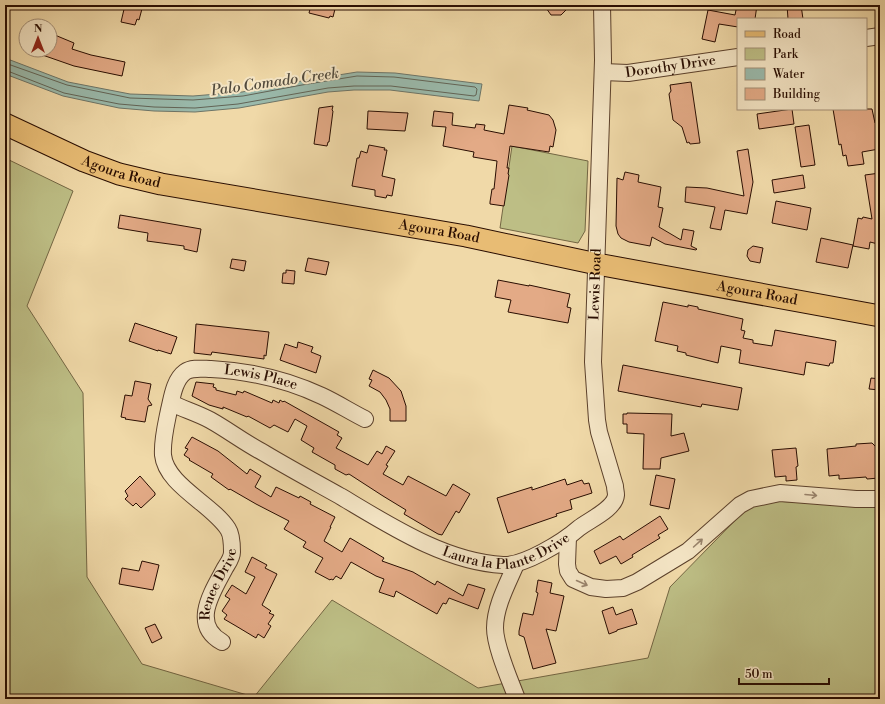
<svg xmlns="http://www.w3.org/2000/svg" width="885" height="704" font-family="'Libre Bodoni',serif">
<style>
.green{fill:#bdbe85;stroke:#736643}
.water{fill:#9abaac;stroke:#6d7568}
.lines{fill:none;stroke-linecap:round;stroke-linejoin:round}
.shore{stroke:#626456;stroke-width:1}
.building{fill:#e3aa86;stroke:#290d01}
.minor-casing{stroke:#5b402b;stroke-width:18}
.major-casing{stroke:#290d01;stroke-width:23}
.minor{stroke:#f5e6c6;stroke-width:16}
.major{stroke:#e8bc74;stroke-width:21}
.oneway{stroke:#99846d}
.labels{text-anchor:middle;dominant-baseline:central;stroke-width:4;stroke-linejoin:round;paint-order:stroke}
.street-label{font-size:14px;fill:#290d01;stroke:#f5e6c6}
.water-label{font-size:15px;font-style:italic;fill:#514a3d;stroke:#f5e6c6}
</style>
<rect width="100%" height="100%" fill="#f0d9a8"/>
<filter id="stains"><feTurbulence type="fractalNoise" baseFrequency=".005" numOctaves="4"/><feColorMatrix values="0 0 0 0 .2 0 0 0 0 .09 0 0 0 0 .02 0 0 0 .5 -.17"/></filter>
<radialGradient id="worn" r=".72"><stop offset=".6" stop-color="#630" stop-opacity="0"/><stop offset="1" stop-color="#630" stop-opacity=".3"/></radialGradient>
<!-- green -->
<g class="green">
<path d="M512,146L588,161L585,231L578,243L500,228Z"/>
<path d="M5,158L73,191L27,306L83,393L87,577L142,664L254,697L332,600L478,688L648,658L670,587L755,500L880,507V699H5Z"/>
</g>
<!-- water -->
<path class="water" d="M5,58L68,82L130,94L193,96L242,92L301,81L357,72L395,73L482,84L479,101L390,90H354L328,92L239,108L195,112L154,111L119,108L63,96L5,74Z"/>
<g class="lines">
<!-- shore -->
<path class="shore" d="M5,63L67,85L130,98L193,100L243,96L302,85L357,76L394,77L475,87L477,89L476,95L474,96L391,86H354L328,88L238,104L195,108L154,107L119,104L64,93L5,70"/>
</g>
<!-- building -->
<g class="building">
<path d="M125,5H143L139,20L137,19L135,25L121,22Z"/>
<path d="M311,5H336L333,17L330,16L329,18L309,13Z"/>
<path d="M544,5H571L561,15H551Z"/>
<path d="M737,5H757L755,19H738V27L719,24L715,42L702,39L708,10L735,15Z"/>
<path d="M787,5H801L803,19H788Z"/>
<path d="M50,33L74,43L72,49L91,55L125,62L122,76L74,66L31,51V50H50Z"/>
<path d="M691,82L700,143L690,144L689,142L687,143L682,127L673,120L669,94L671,91L670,85Z"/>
<path d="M509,105L528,108L527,110L549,115L553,120L556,130L553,147L550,146L549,152L510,146L507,168H509L508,174L509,175L504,206L490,204V202L492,189H494L497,161L473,157L474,152L443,146L446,127L432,126L434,111L453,113L452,125L475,128L476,124L485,125L484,130L504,134Z"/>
<path d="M333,106L332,110L333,111L329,142H328L327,146L314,144L319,108Z"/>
<path d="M792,109L794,124L759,129L757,114Z"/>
<path d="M833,109H872L875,123L878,124L880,135H877L879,149L862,152L864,164L848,166L846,155L843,156L841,144L839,145Z"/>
<path d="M368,111L408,113L405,131L367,129Z"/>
<path d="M809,125L815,165L801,167L795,127Z"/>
<path d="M369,145L385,148L384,150H387L382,176L395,179L392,196L387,195L386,198L375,196V190L352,186L357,158H359L361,151L367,153Z"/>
<path d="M748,149L753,182L747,214L725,210L721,230L710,228L715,207L685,202L686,187L707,188L744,196L737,151Z"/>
<path d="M625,172L639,175L638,182L661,187L658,207L663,208L659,227L681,240L683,229L694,231L691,246L697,249L696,250L665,244L652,237L650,246L629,242L621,238L618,234L616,226L617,178L623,180Z"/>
<path d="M880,173V237H878V244L870,242L869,249L853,246L858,218L862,219L863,217L872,219L865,175Z"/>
<path d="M803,175L805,188L774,193L772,180Z"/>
<path d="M776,201L811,208L807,230L772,223Z"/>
<path d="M120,215L201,229L197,252L184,249V246L147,241L148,233L118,228Z"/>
<path d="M821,238L853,245L848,268L816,262Z"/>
<path d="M753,246L763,248L760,263L750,261L747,256L748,250Z"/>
<path d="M308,258L329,262L326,275L305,271Z"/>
<path d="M232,259L246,261L244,271L230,268Z"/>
<path d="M286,270L295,271L294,284L282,283L283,273H286Z"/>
<path d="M498,280L529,286V285L570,294L567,307L571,308L568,323L508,312L511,300L495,297Z"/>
<path d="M663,302L688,307V305L698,307V309L743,319L741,330L745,331L743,338L753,340V343L772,346L775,330L836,341L833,363H830L829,366L806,362L804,375L739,363L741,350L721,346L718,363L686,355V353L677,351L678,346L655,341Z"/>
<path d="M135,323L177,337L171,354L158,350V351L129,341Z"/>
<path d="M196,324L269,332L266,356L264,355V359L212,352L211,355L194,353Z"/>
<path d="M298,342L313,347L311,352L321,356L316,373L280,360L285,344L297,348Z"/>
<path d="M623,365L742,388L738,410L702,404L701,407L618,391Z"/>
<path d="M373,370L389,378L401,391L406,406V421H390V409L386,400L380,392L369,386L372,380L369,379Z"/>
<path d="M871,378L880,379V390L869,389Z"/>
<path d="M135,381L151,384L148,399L152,405L148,406L145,422L125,419L126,418L121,417L125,395L132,396Z"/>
<path d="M196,382L214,384L213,387L216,388V390L236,395L237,391L243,393L244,391L272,403L273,400L279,403L280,400L283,402L284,401L339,432L337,435L342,438L336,448L368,465L377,451L382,454L386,446L395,451L386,465L388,466L383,474L403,485L408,476L446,496L453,484L470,494L459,513L456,511L442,535L438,534L404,514L406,510L383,496L349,474L346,475L335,469V465L312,452L314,448L301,440L307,426L295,419L288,432L274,425L270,428L248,416L247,417L223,407V409L209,405L192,396Z"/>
<path d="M627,413L672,414L671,436L684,433L689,451L661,458L660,469H643L644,434L627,433V424H623V414H627Z"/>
<path d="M192,437L218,451L247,474L250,469L261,476L255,487L271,497L276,487L299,498L300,496L311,502L310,504L335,517L330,527H331L324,541L342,552L350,538L384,558L382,561L413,572L435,585L437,581L463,596L468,584L485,589L478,609L449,598L446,604L443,603L437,614L396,591L394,597L379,592L384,579L376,576L351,562L341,579L336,576L333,580L331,579L330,580L315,572L323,558L303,547L306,542L284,529L289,521L256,504L230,489L229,490L211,477L213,474L189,460L190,459L184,455L188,449L185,448Z"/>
<path d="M872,443L877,448L879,478L867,479L866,477L839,479V475L829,476L827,449L856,446V444Z"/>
<path d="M796,448L798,466L796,467L797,480L786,481V476L775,477L772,450Z"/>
<path d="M656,475L675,479L669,509L650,505Z"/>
<path d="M140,476L155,493V495L141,508L136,503L133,506L125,499L128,496L125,491Z"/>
<path d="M565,479L567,485L582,480L584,484L589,483L592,493L570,500L572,509L556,514L557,516L508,533L497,498L532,487V490Z"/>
<path d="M660,516L668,529L658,535L660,538L632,555L633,557L621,564L616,556L600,564L594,551L620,536L623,540Z"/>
<path d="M252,557L267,565L265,568L277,574L262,605L271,611L269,613L274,615L268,624L271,626L264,638L258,634L256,638L236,626L224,619L227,615L222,611L230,599L225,596L232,585L246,594L255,577L245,572Z"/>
<path d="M142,561L159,565L153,590L119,584L122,568L139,571Z"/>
<path d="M538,580L552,583L550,593L564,596L556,631L546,629L556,663L533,669L524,637L519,635V631L523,613L533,615L538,593L536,592Z"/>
<path d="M613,607L616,615L632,609L637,624L617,630V631L609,634L602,611Z"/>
<path d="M155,624L162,638L152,643L145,628Z"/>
</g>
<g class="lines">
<defs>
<g id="minor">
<path d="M866,38L880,36"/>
<path id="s1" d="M603,72L628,73L738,57"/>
<path id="s2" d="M171,403C183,409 197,413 210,420C228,430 245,443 264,453C289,468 315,482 340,496C389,525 445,562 503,565C524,566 563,542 579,528C589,520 615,509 616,495C616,492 615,489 615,486L599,432L597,420L593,362L603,60L602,5"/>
<path d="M568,537L567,564L568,571L573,579L591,587L606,589L623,588L637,582L688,551L740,505L751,499L780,493L856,499H880"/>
<path d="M516,564C508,583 495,606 495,628C495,647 510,680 517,699"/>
<path id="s3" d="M222,642C190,624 213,591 225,568C228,563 232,558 232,552C232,545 232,535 228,529C212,504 166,485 163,455C162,440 166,425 169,410C172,398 174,380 185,372C192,367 204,369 211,369C249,371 288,380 322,396C337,403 351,412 365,419"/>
</g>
<g id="major">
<path id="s4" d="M5,124L84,161L119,174L161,184L466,236L597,264L880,316"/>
</g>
</defs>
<!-- minor casing -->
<use href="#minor" class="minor-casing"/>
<!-- major casing -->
<use href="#major" class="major-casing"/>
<!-- minor -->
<use href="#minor" class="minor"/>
<!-- major -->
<use href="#major" class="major"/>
</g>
<!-- one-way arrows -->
<defs><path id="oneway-shaft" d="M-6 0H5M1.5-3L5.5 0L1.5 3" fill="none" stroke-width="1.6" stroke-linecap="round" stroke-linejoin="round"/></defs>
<g class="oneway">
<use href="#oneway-shaft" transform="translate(811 495) rotate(5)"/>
<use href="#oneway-shaft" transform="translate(698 543) rotate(-42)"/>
<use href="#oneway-shaft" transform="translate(582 583) rotate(24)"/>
</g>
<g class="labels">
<!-- street labels -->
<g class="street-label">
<text stroke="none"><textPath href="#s1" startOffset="68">Dorothy Drive</textPath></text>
<text stroke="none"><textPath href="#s4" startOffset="126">Agoura Road</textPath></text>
<text stroke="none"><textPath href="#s4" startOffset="450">Agoura Road</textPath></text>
<text stroke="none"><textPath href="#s2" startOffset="722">Lewis Road</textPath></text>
<text stroke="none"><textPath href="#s4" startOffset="774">Agoura Road</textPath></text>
<text stroke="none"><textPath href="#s3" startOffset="391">Lewis Place</textPath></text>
<text stroke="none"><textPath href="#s2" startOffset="377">Laura la Plante Drive</textPath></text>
<text stroke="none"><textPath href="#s3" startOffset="67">Renee Drive</textPath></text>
</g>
<!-- water labels -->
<g class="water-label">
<text transform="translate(275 82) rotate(-8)">Palo Comado Creek</text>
</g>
</g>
<!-- margin -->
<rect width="885" height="704" fill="none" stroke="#f0d9a8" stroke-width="20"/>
<rect x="6" y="6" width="873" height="692" fill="none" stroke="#290d01" stroke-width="2"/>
<rect x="10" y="10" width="865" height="684" fill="none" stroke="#290d01"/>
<!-- legend -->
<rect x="737" y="18" width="130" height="92" fill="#f5e6c6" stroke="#a38f77"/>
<rect x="745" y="31" width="20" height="6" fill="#e8bc74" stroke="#a38f77"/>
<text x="773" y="38" font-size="12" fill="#290d01">Road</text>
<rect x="745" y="48" width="20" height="12" fill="#bdbe85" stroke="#a38f77"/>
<text x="773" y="58" font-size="12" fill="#290d01">Park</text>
<rect x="745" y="68" width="20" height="12" fill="#9abaac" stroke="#a38f77"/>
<text x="773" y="78" font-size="12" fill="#290d01">Water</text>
<rect x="745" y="88" width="20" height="12" fill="#e3aa86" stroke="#a38f77"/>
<text x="773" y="98" font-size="12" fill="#290d01">Building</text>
<!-- north arrow -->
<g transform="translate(38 38)"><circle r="19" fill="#f5e6c6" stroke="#a38f77"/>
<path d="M0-3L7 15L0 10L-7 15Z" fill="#8f2418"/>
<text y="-6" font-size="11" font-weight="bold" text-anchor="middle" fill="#290d01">N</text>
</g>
<!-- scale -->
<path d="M739 678v6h90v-6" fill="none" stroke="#290d01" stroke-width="2"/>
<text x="745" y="678" font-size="12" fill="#290d01" stroke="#f5e6c6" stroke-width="3" paint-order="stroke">50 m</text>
<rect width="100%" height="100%" filter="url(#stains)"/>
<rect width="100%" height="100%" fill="url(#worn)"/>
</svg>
